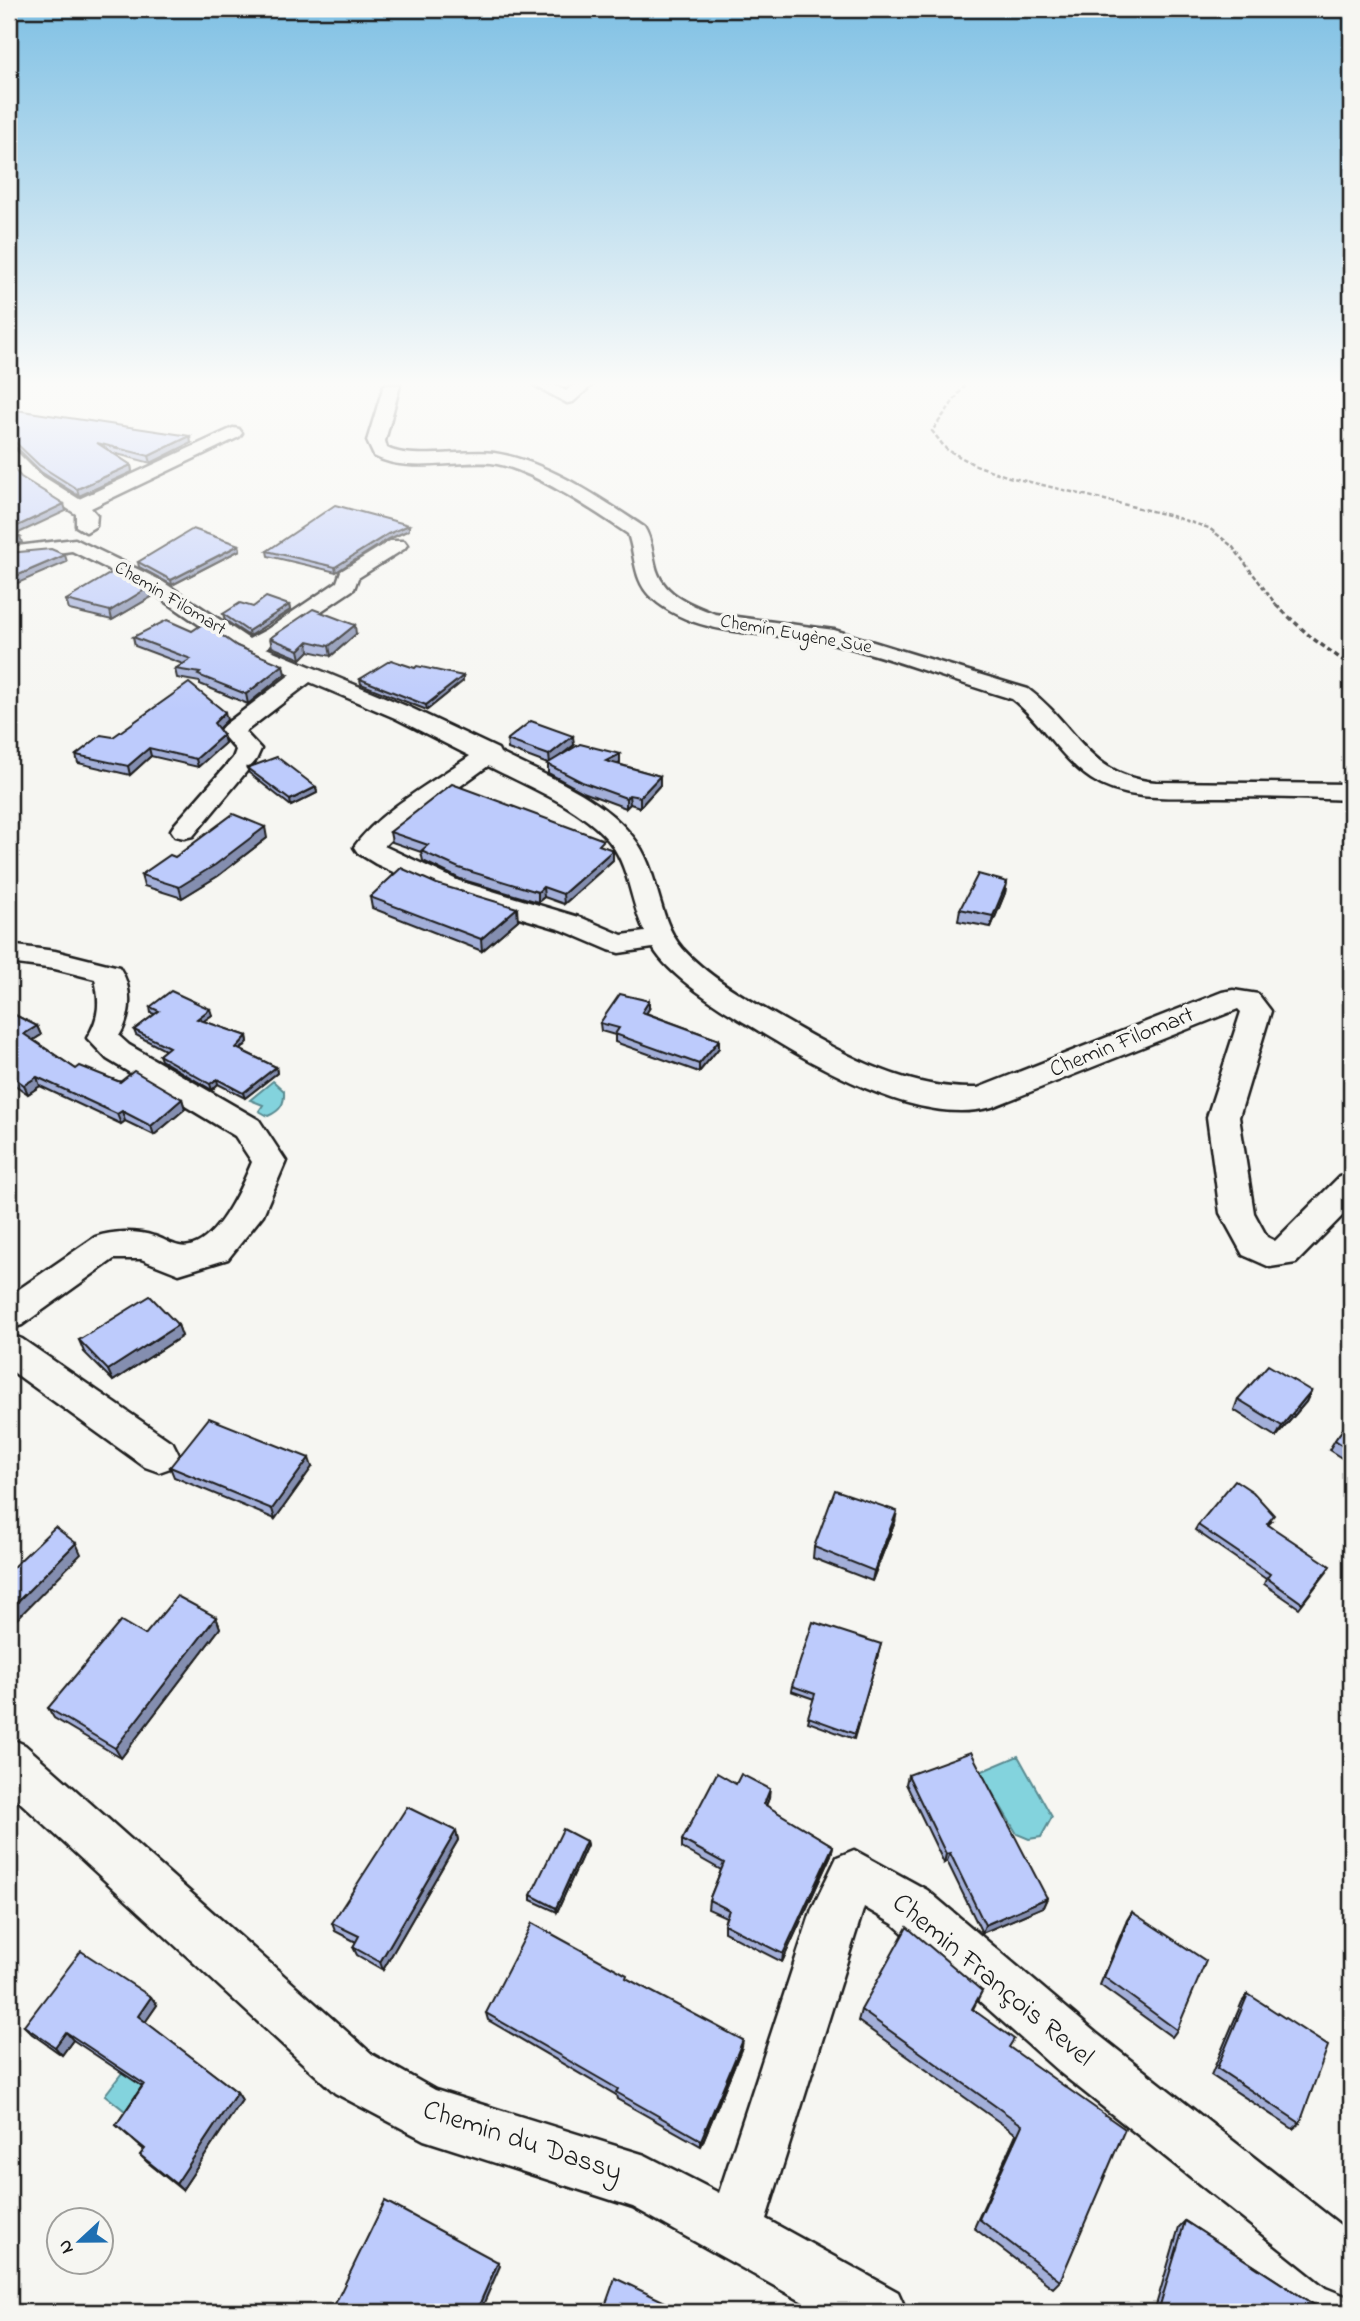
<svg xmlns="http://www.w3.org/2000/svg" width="1360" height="2321" font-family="'Indie Flower',sans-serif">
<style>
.water{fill:#83d3dd;stroke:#5a8a90;stroke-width:2}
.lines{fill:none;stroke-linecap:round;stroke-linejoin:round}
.minor-casing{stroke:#1c1c1c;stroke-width:5}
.path-far1{stroke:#1c1c1c;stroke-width:2.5;stroke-dasharray:4.5 2.5;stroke-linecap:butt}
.path{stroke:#1c1c1c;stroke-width:3.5;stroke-dasharray:5 3.5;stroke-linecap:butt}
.minor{fill:#f6f6f2;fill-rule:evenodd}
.wall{fill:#a3afd9;stroke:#1c1c1c;stroke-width:2}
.shaded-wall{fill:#848eb0;stroke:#1c1c1c;stroke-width:2}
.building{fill:#bdcbfc;stroke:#1c1c1c;stroke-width:2}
.labels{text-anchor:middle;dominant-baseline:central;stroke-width:7;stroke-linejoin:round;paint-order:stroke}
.far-street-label{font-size:19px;fill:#1c1c1c;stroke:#f6f6f2}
.street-label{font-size:23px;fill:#1c1c1c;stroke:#f6f6f2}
.near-street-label{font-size:28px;fill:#1c1c1c;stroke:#f6f6f2}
</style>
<rect width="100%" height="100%" fill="#f6f6f2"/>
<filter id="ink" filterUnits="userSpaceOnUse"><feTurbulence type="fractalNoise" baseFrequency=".0143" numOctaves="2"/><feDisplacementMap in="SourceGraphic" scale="14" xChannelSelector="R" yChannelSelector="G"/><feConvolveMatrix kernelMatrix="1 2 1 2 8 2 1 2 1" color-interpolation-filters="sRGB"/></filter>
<g filter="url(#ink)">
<!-- water -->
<g class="water">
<path d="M273,1081L284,1091C285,1104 280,1111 268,1116L259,1111L263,1105L250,1100Z"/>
<path d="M1018,1756L1052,1817L1041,1837L1029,1839L1017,1834L980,1772Z"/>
<path d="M154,2031L174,2045L125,2111L105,2095Z"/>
</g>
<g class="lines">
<defs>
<g id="minor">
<path d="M384,385H400L385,441L387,448C411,461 465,449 494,453C547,461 600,498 644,527C651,538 652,551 655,564C661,594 689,604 715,614L834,630L1028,689C1078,726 1087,776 1156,782L1351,784V800C1308,798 1265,797 1222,797C1180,796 1128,804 1091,779C1060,758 1042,722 1012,699C952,681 893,658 832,643C774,630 700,641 652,598C633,581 636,557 628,534C596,512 529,467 491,463C454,460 407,474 374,456L367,441Z"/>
<path d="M534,385H555L566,391L573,385H592L573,402L567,403Z"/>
<path d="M233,428L239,429L242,433L239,437L91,508L97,515L96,526L86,532L76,526V514L25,482L9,464V449L15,450L39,474L79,499Z"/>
<path d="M75,539L160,580L249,639L266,630L337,582L341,571L390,541H404L407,545L404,549L358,578L354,589L266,648L411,708L498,749L500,753C546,776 600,795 633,837C659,868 657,919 682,948C707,976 744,997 777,1016C840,1052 902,1090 978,1088L1222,992L1233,990L1258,994L1271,1011L1239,1117L1254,1213L1267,1237L1275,1241L1339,1177L1351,1174V1207L1296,1263L1270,1267L1243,1255L1220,1213L1207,1117L1241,1012L1238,1009L992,1107C917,1128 811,1063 749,1025C721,1009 669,976 653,948L619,953L609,950L562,930L439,893L376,864L358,853L354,847C379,811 434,781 470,756L395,718L310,682L245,732L261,749L256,760L193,836L184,838L175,836L171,830L175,824L233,758L236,750L219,731L223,726L291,674L240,653L146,588L72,551L9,559V547ZM488,766C527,786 586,809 612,845C630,871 631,905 645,932L622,935L582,918L459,881L384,846L405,826Z"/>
<path d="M9,945L55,951L119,967C133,987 132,1016 119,1036L129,1045L259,1120L286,1161L263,1215L228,1259L179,1274L141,1259H114L22,1325L9,1329V1296L95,1237C112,1231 136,1230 154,1236C162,1238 170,1244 179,1246C213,1254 242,1186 252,1162L235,1136L107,1059L87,1038C100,1017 100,1002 95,979L55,969L9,963Z"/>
<path d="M9,1334L22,1339L173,1443L179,1455L173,1467L159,1472L145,1467L9,1369Z"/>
<path d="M9,1738L25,1745L373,2055L435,2090L645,2155L719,2193L812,1909L837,1857L854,1850L927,1890L1096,2033L1344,2228L1351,2225V2293L1347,2294L1327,2286L1058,2071L893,1924L864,1907L766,2219L898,2292L907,2312H821L633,2207L424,2140L335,2093L9,1792Z"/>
</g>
</defs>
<!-- minor casing -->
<use href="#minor" class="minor-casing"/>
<!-- path-far1 -->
<path class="path-far1" d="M965,385L932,431L946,449L973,464L1009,477L1168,515L1209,528L1232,546L1278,607"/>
<!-- path -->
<path class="path" d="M1276,605L1312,638L1351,666"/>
<!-- minor -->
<use href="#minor" class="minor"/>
</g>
<!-- wall -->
<g class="wall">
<path d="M9,409L191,443L151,463L113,453L131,465L132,472L79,496L41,472L17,448L9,447Z"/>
<path d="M409,530L389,539L336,572L268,556L267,551Z"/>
<path d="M239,545L240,550L172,585L139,567L138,562Z"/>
<path d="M151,586L153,596L112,620L69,610L66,600Z"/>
<path d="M289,605L290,610L249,636L225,620L223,614L253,607Z"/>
<path d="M192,631L237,646L285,674L248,704L200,684V682L177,678L175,669L183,664L135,646L133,637Z"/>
<path d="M356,634L331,656L309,651L301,659L272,647L270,638Z"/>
<path d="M415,668L463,676V681L427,710L361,684L360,679Z"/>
<path d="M227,720L219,729L223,735L225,743L198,767L151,756L130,775L78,763L76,755L113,737Z"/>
<path d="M507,740L574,745L561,756L620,754V763L618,764L660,776V785L640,807L630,804L626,808L583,792L548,773V764L508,749Z"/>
<path d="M247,768L316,787L317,793L291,806L249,773Z"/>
<path d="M390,832L604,847L613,850V860L564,904L544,897L538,902L460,879L423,861L421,852L392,842Z"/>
<path d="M267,838L218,876L182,898L144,886L141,875L175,857Z"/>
<path d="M1007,882L1005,893L991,927L958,921L960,909Z"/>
<path d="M370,897L518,920L482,951L372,908Z"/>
<path d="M150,1007L212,1015L203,1021L247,1036L248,1042L241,1050L276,1067L277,1073L245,1098L218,1084L212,1090L161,1060L159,1055L165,1050L136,1035L134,1030L155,1014L151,1013Z"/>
<path d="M649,1009L646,1013L719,1040V1048L699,1072L615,1042V1035L601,1031L600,1023Z"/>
<path d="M9,1012L37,1026L41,1035L33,1040L76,1069L182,1099L185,1109L154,1135L125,1121L121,1124L40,1086L28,1094L9,1081Z"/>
<path d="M178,1325L182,1336L113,1381L84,1352L79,1340Z"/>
<path d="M1311,1391L1306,1402L1276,1437L1234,1410L1238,1399Z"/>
<path d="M1351,1418V1464L1329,1450L1335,1440Z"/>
<path d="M170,1467H312L275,1519L174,1477Z"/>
<path d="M1272,1521L1268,1525L1327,1572L1299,1608L1264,1584L1266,1579L1195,1530L1198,1525Z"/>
<path d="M895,1522L872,1581L813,1558L814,1547Z"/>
<path d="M216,1617L220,1628L121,1758L54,1718L48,1708L145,1635Z"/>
<path d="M881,1644L854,1739L808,1722L814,1699L791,1691L792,1686Z"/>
<path d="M908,1775L1047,1898L1043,1907L982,1933L947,1861L944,1863L906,1784Z"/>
<path d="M736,1784L769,1798L766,1806L833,1846L831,1855L782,1962L724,1932V1924L726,1917L708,1909L709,1900L721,1870L682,1848V1840Z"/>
<path d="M456,1831L458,1840L383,1970L357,1955L353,1947L356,1942L335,1931L332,1923Z"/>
<path d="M586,1841L587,1845L557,1912L531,1900V1895Z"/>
<path d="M1132,1912L1177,2030L1172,2037L1100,1985L1127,1920Z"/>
<path d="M627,1979L742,2047L701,2146L617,2099L616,2095L488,2020L486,2013Z"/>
<path d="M982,1991L973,2009L1009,2047L1060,2281L1053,2288L974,2228L1016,2134L858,2021L861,2010Z"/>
<path d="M1248,1994L1300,2123L1293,2129L1211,2075L1242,2002Z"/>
<path d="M151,1997L157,2005L145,2022L237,2092L242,2100L182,2190L147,2162L140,2155L144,2150L116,2125L142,2086L73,2040L62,2055L32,2034L24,2026Z"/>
<path d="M1185,2221L1325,2312H1154L1179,2227Z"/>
</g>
<!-- shaded-wall -->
<g class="shaded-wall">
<path d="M190,436L191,443L151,463L149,456Z"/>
<path d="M131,465L132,472L79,496L77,489Z"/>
<path d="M64,504L66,511L10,537L20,536L22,543L9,545V530Z"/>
<path d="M409,525V530L389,539L336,572L335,567L388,534Z"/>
<path d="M239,545L240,550L172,585L171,580Z"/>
<path d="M65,555L67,562L11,586L9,579Z"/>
<path d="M151,586L153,596L112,620L110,611Z"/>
<path d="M289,605L290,610L249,636L248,631Z"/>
<path d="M355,625L356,634L331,656L329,646Z"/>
<path d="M308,641L309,651L301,659L299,650Z"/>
<path d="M283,665L285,674L248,704L246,694Z"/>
<path d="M463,676V681L427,710L426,705Z"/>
<path d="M225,712L227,720L216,731L214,723Z"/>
<path d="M223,735L225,743L198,767L196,759Z"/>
<path d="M573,736L574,745L550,764L549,755Z"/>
<path d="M149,748L151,756L130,775L128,766Z"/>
<path d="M620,754V763L607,770L606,761Z"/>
<path d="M660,776V785L640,807V797Z"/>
<path d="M316,787L317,793L291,806L290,800Z"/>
<path d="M629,795L630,804L626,808V798Z"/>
<path d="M265,827L267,838L218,876L182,898L179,887Z"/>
<path d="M613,850V860L564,904L563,894Z"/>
<path d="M1007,882L1005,893L991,927L993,916Z"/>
<path d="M543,887L544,897L538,902V892Z"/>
<path d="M517,908L518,920L482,951L481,939Z"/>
<path d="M649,1001V1009L642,1020V1012Z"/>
<path d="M210,1009L212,1015L198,1025L197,1019Z"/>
<path d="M37,1026L41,1035L27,1044L24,1034Z"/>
<path d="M247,1036L248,1042L237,1053L236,1048Z"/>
<path d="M719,1040V1048L699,1072V1064Z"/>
<path d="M276,1067L277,1073L245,1098L243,1093Z"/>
<path d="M37,1077L40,1086L28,1094L24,1085Z"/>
<path d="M217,1079L218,1084L212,1090L210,1084Z"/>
<path d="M182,1099L185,1109L154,1135L151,1126Z"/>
<path d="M122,1111L125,1121L121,1124L117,1114Z"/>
<path d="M178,1325L182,1336L113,1381L108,1370Z"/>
<path d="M1311,1391L1306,1402L1276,1437L1282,1426Z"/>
<path d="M309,1458L312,1467L275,1519L272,1509Z"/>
<path d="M897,1511L895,1522L872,1581L874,1571Z"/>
<path d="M76,1543L81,1554L9,1627V1610Z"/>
<path d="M216,1617L220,1628L121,1758L115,1748Z"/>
<path d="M770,1789L769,1798L763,1813L764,1804Z"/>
<path d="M456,1831L458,1840L383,1970L380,1962Z"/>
<path d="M586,1841L587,1845L557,1912L556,1908Z"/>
<path d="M833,1846L831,1855L782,1962L783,1954Z"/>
<path d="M950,1853L947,1861L944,1863L946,1854Z"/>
<path d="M1047,1898L1043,1907L982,1933L985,1925Z"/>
<path d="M151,1997L157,2005L144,2024L138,2016Z"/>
<path d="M66,2032L73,2040L62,2055L55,2047Z"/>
<path d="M743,2040L742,2047L701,2146V2140Z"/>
<path d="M237,2092L242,2100L182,2190L176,2184Z"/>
<path d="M498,2262L500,2266L480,2312H476Z"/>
</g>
<!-- building -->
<g class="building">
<path d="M9,409L190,436L149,456L97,443L131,465L77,489L39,465L15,442L9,441Z"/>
<path d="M9,463L21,477L64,504L9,530Z"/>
<path d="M335,505L409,525L388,534L335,567L267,551Z"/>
<path d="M193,529L239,545L171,580L138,562Z"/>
<path d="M9,531L20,536L9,538Z"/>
<path d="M51,549L65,555L9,579V553Z"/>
<path d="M118,569L151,586L110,611L66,600Z"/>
<path d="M266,597L289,605L248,631L223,614L240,603L253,607Z"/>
<path d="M313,609L355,625L329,646L308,641L299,650L270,638Z"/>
<path d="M167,620L192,631L204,623L237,646L283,665L246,694L198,675L200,673L175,669L191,659L133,637Z"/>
<path d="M391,660L415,668L417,666L463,676L426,705L360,679Z"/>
<path d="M189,683L225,712L214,723L223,735L196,759L149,748L128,766L76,755L101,735L113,737Z"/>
<path d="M531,721L573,736L549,755L507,740Z"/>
<path d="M580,744L620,754L606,761L660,776L640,797L629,795L626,798L582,782L547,764Z"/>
<path d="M277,757L316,787L290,800L247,768Z"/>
<path d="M452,784L604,840L599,845L613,850L563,894L543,887L538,892L459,868L421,851L428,845L390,832Z"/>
<path d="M233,814L265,827L215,865L179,887L141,875L170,855L175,857Z"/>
<path d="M401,868L437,884L517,908L481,939L370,897Z"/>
<path d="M978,874L1007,882L993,916L960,909Z"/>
<path d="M171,991L210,1009L197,1019L247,1036L236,1048L276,1067L243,1093L217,1079L210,1084L159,1055L169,1047L134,1030L159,1011L150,1007Z"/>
<path d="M620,994L649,1001L642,1012L719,1040L699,1064L615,1034L619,1028L600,1023Z"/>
<path d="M9,1012L37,1026L24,1034L76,1069L80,1066L120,1082L134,1071L182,1099L151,1126L122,1111L117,1114L37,1077L24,1085L9,1074Z"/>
<path d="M150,1296L178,1325L108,1370L79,1340Z"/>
<path d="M1268,1365L1311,1391L1282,1426L1238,1399Z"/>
<path d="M209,1418L309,1458L272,1509L170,1467Z"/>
<path d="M1351,1418V1451L1335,1440Z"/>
<path d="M1235,1480L1253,1492L1274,1515L1267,1524L1330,1566L1302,1603L1267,1578L1270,1574L1198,1525Z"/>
<path d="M835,1490L897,1511L874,1571L814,1547Z"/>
<path d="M55,1527L76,1543L9,1610V1571Z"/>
<path d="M177,1596L216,1617L115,1748L48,1708L121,1621L145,1635Z"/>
<path d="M813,1622L881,1644L855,1734L808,1717L815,1694L792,1686Z"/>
<path d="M971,1752L1047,1898L985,1925L950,1853L946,1854L908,1775Z"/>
<path d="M717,1773L736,1784L741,1774L770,1789L764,1804L833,1846L783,1954L724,1924L729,1910L709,1900L724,1863L682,1840Z"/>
<path d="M407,1807L456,1831L380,1962L353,1947L359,1936L332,1923Z"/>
<path d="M563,1829L586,1841L556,1908L531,1895Z"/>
<path d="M1132,1912L1206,1961L1177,2030L1104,1977Z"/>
<path d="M532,1923L627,1975L626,1978L743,2040L701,2140L616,2092L618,2089L486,2013Z"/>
<path d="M907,1927L982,1991L972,2009L1014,2039L1009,2047L1125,2129L1060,2281L979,2219L1022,2125L861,2010Z"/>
<path d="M81,1951L151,1997L138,2016L237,2092L176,2184L140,2155L145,2149L116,2125L144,2084L66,2032L55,2047L24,2026Z"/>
<path d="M1248,1994L1328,2046L1300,2123L1217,2068Z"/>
<path d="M385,2201L498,2262L476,2312H420L414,2308L412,2312H345L334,2306Z"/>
<path d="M1185,2221L1325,2312H1158Z"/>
<path d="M615,2278L686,2312H603Z"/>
</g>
</g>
<!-- sky -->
<linearGradient id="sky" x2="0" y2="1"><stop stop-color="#7fc0e4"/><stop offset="0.54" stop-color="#fbfbf9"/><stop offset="1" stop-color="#fbfbf9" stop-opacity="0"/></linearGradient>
<rect width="1360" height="710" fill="url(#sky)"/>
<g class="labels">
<!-- far-street labels -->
<g class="far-street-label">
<text transform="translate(170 599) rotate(31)">Chemin Filomart</text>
<text transform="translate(796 635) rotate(10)">Chemin Eugène Sue</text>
</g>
<!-- street labels -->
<g class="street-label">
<text transform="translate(1122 1043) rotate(-22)">Chemin Filomart</text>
</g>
<!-- near-street labels -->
<g class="near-street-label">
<text transform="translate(992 1981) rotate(40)">Chemin François Revel</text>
<text transform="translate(522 2142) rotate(18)">Chemin du Dassy</text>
</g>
</g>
<!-- margin -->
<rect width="1360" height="2321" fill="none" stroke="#f6f6f2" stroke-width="35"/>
<rect x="18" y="18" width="1325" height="2286" fill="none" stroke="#1c1c1c" stroke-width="2.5" filter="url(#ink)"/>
<!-- north arrow -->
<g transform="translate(80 2241) rotate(248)"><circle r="33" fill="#f6f6f2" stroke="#9f9f9c" stroke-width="2"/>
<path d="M0-5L12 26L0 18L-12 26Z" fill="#1f6fb2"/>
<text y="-10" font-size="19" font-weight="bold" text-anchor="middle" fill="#1c1c1c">N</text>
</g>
</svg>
